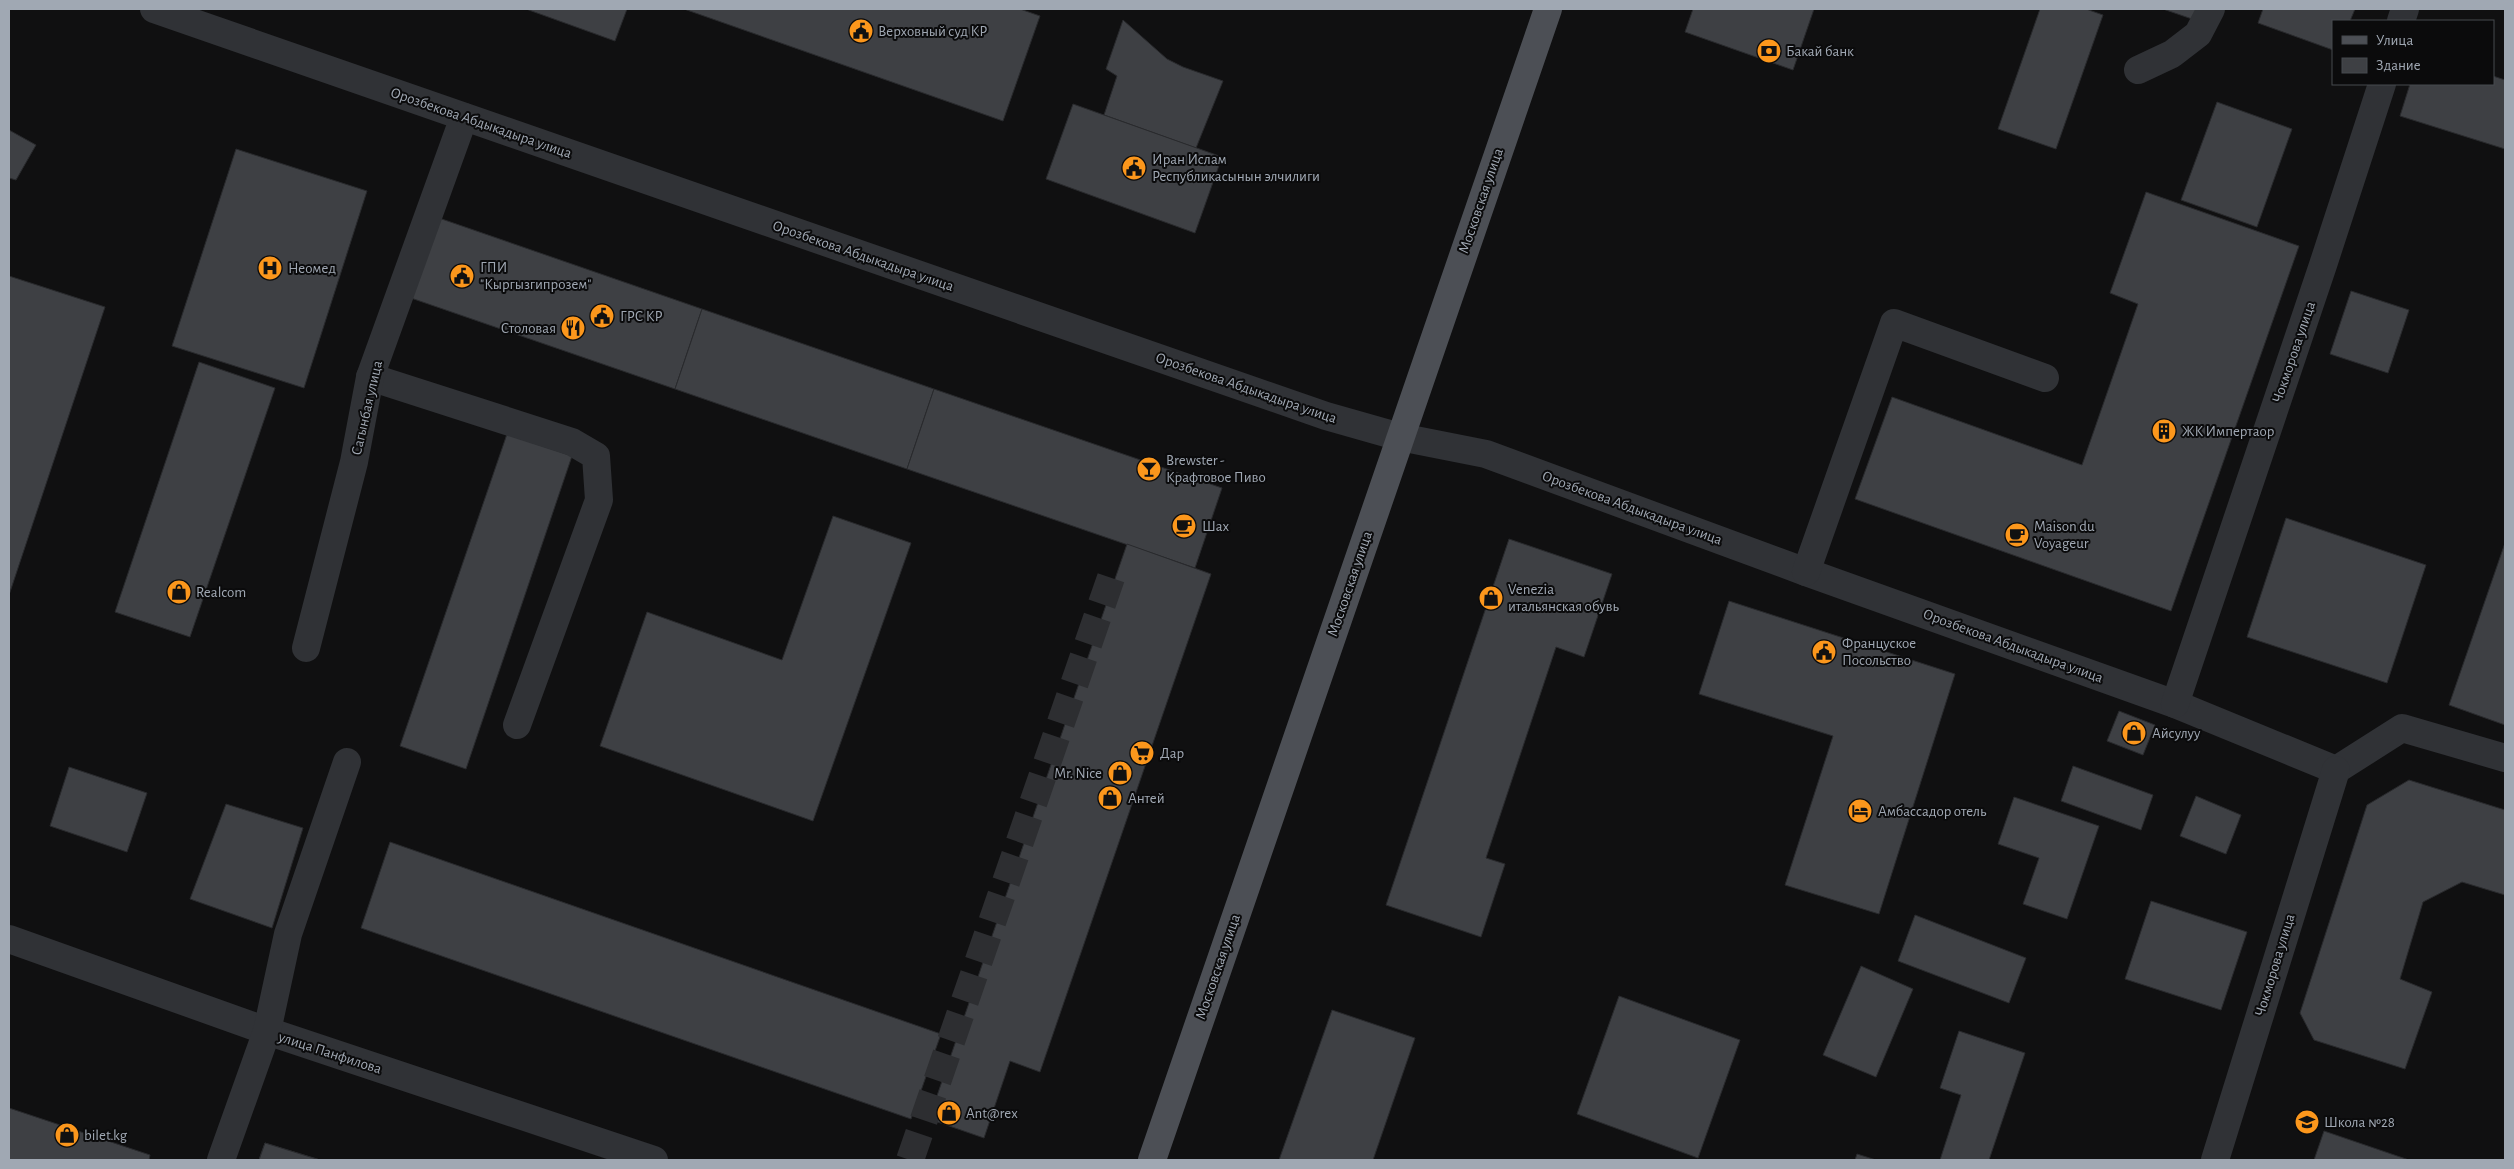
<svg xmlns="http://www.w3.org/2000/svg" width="2514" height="1169" font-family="'Alegreya Sans',sans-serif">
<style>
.building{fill:#3e4044;stroke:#292a2d}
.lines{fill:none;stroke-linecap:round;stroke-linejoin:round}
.minor-tunnel{stroke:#2d2e31;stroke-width:28;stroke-dasharray:28 14;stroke-linecap:butt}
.minor{stroke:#303236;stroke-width:28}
.major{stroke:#4c4f55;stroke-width:28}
.labels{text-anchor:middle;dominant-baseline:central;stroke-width:4;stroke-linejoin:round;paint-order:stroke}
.poi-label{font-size:15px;fill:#a0a8b3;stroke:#0b0b0c;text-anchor:start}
.street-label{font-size:15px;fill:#a0a8b3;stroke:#0b0b0c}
</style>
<rect width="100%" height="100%" fill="#101011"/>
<!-- building -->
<g class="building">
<path d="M526,9H627L615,41Z"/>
<path d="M684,9H1020L1040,16L1003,121Z"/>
<path d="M1693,9H1814L1793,70L1685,32Z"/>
<path d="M2040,9H2086L2103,15L2056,149L1998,129Z"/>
<path d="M2163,9H2199L2195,20Z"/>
<path d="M2263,9H2355L2350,21H2333V50L2258,23Z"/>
<path d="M1123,20L1167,59L1183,67L1223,81L1196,148L1104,115L1117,76L1106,69Z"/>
<path d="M2493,76L2505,80V149L2400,116L2410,84H2493Z"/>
<path d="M2217,102L2292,129L2257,227L2181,200Z"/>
<path d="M1073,104L1222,157L1195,233L1046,179Z"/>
<path d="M9,130L36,145L16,180L9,178Z"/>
<path d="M236,149L367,191L304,388L172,346Z"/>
<path d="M2146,192L2299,246L2171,611L1855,499L1892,397L2082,465L2138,304L2110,293Z"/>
<path d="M436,217L702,309L675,389L408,297Z"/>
<path d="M9,276L105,307L9,595Z"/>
<path d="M2351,291L2409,310L2388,373L2330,354Z"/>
<path d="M702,309L934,389L907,469L675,389Z"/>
<path d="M199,362L275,388L190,637L115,612Z"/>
<path d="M934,389L1222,488L1195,568L907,469Z"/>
<path d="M507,434L572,456L466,769L400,746Z"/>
<path d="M833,516L911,543L813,821L600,746L647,612L782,660Z"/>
<path d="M2286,518L2426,565L2387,683L2247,637Z"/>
<path d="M1509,539L1612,574L1584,657L1556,647L1486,858L1505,864L1481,937L1386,905Z"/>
<path d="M2505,543V725L2449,705Z"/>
<path d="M1127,544L1211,574L1040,1072L1010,1061L984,1138L929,1119Z"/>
<path d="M1729,601L1955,674L1879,914L1785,885L1833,736L1699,694Z"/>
<path d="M2119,711L2155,725L2143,755L2107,741Z"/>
<path d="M2073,766L2153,795L2141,830L2061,801Z"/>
<path d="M69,767L147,793L127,852L50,826Z"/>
<path d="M2409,780L2505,810V895L2462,882L2423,902L2400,979L2432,992L2405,1069L2314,1040L2300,1013L2367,805Z"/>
<path d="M2196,796L2241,815L2226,854L2180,836Z"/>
<path d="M2014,797L2099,826L2067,919L2023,904L2039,858L1998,844Z"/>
<path d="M226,804L303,828L272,928L190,899Z"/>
<path d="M390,842L941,1034L911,1119L361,928Z"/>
<path d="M2151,901L2247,932L2221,1010L2125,979Z"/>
<path d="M1915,915L2026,958L2009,1003L1898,961Z"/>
<path d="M1861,966L1913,989L1876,1077L1823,1055Z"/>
<path d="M1619,996L1740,1040L1698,1158L1577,1114Z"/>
<path d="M1332,1010L1415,1038L1373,1160H1279Z"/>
<path d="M1959,1031L2025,1053L1989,1160H1940L1961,1095L1940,1088Z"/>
<path d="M9,1108L150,1155L149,1160H9Z"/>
<path d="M2324,1131L2409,1160H2314Z"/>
<path d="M265,1143L320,1160H259Z"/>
<path d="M265,1143L320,1160H259Z"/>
<path d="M1857,1154L1876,1160H1855Z"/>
</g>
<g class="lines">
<!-- minor-tunnel -->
<path class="minor-tunnel" d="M910,1160L1115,566"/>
<!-- minor -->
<g class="minor">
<path d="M154,9L1326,416L1400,437L1486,454L1806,572L2175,704L2336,770"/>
<path d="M2401,21L2405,9"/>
<path d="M2138,70L2172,54L2198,34L2211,9"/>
<path d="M370,377L572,442L596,456L599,500L517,725"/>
<path d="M1806,572L1894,323L2045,378"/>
<path d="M306,648L354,462L370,377L464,117"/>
<path d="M2175,704L2323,265L2382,84"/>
<path d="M2336,770L2402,728L2505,758"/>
<path d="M9,939L267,1031L654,1160"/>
<path d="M221,1160L267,1031L288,934L347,762"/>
<path d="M2215,1160L2336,770"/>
</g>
<!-- major -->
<path class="major" d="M1152,1160L1548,9"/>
</g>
<!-- icons -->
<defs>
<symbol id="civic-disc" viewBox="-11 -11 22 22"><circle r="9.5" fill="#fc971c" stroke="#0b0b0c"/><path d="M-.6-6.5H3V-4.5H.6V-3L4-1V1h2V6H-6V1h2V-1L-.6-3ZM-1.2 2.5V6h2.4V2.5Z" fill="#111"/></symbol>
<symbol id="bank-disc" viewBox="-11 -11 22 22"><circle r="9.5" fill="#fc971c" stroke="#0b0b0c"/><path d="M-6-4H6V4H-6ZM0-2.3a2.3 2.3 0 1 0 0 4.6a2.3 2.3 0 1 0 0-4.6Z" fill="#111"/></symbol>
<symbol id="hospital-disc" viewBox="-11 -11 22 22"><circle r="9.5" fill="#fc971c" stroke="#0b0b0c"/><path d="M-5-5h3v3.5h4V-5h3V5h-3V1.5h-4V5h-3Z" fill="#111"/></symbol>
<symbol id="restaurant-disc" viewBox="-11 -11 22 22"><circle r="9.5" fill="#fc971c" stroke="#0b0b0c"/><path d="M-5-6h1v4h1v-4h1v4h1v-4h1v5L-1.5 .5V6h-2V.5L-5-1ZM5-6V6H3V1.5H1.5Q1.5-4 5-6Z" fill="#111"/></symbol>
<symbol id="building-disc" viewBox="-11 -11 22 22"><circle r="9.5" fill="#fc971c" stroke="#0b0b0c"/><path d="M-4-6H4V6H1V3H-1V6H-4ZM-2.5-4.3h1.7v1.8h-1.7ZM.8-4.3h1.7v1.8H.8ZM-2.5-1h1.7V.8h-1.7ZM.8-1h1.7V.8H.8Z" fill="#111"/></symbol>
<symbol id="bar-disc" viewBox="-11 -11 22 22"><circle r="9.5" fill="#fc971c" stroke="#0b0b0c"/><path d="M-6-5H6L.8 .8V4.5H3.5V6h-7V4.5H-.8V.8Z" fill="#111"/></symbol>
<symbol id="cafe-disc" viewBox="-11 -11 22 22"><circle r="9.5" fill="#fc971c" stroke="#0b0b0c"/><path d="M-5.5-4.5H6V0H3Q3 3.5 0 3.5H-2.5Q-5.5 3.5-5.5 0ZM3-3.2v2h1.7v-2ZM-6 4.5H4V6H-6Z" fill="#111"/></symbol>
<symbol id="shop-disc" viewBox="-11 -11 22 22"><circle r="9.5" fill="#fc971c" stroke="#0b0b0c"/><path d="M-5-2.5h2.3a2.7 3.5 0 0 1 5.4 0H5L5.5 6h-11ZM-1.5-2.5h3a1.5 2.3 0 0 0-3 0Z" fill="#111"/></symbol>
<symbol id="supermarket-disc" viewBox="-11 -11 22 22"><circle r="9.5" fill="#fc971c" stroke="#0b0b0c"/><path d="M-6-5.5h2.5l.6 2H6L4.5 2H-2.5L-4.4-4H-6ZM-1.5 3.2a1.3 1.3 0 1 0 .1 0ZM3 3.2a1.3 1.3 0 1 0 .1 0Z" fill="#111"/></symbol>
<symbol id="hotel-disc" viewBox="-11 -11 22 22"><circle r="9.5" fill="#fc971c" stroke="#0b0b0c"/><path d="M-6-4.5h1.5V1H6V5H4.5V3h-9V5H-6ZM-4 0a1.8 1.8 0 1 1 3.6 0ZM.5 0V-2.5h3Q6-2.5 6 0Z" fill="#111"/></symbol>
<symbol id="school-disc" viewBox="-11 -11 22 22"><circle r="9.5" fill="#fc971c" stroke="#0b0b0c"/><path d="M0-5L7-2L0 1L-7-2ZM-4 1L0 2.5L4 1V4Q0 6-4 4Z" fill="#111"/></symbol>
</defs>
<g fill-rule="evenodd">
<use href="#civic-disc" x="847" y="17" width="28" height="28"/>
<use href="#bank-disc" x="1755" y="37" width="28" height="28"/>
<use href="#civic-disc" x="1120" y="154" width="28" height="28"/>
<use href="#hospital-disc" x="256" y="254" width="28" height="28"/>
<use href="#civic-disc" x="448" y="262" width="28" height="28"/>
<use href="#civic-disc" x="588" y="302" width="28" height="28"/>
<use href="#restaurant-disc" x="559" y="314" width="28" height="28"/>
<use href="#building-disc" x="2150" y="417" width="28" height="28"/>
<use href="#bar-disc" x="1135" y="455" width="28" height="28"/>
<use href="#cafe-disc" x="1170" y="512" width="28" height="28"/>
<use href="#cafe-disc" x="2003" y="521" width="28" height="28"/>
<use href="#shop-disc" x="165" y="578" width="28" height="28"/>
<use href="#shop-disc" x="1477" y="584" width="28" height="28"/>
<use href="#civic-disc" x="1810" y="638" width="28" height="28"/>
<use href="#shop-disc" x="2120" y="719" width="28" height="28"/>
<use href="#supermarket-disc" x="1128" y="739" width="28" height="28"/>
<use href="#shop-disc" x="1106" y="759" width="28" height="28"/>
<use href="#shop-disc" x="1096" y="784" width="28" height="28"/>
<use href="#hotel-disc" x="1846" y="797" width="28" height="28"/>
<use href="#shop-disc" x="935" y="1099" width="28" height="28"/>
<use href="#school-disc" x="2293" y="1108" width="28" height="28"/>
<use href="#shop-disc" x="53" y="1121" width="28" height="28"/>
</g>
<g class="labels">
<!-- poi labels -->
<g class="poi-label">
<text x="878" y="31">Верховный суд КР</text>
<text x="1786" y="51">Бакай банк</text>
<text x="1152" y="159">Иран Ислам<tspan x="1152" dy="17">Республикасынын элчилиги</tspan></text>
<text x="480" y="267">ГПИ<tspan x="480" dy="17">"Кыргызгипрозем"</tspan></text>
<text x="288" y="268">Неомед</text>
<text x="620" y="316">ГРС КР</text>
<text x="556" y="328" text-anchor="end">Столовая</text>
<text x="2182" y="431">ЖК Импертаор</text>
<text x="1166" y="460">Brewster -<tspan x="1166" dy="17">Крафтовое Пиво</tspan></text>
<text x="1202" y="526">Шах</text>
<text x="2034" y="526">Maison du<tspan x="2034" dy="17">Voyageur</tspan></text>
<text x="1508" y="589">Venezia<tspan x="1508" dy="17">итальянская обувь</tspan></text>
<text x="196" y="592">Realcom</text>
<text x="1842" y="643">Француское<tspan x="1842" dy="17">Посольство</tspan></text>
<text x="2152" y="733">Айсулуу</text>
<text x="1160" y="753">Дар</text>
<text x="1102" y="773" text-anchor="end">Mr. Nice</text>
<text x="1128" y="798">Антей</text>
<text x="1878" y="811">Амбассадор отель</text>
<text x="966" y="1113">Ant@rex</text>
<text x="2324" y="1122">Школа №28</text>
<text x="84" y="1135">bilet.kg</text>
</g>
<!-- street labels -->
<g class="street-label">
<text transform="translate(481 123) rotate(19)">Орозбекова Абдыкадыра улица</text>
<text transform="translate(1481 201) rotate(-71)">Московская улица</text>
<text transform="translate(863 256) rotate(19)">Орозбекова Абдыкадыра улица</text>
<text transform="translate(2294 352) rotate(-71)">Чокморова улица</text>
<text transform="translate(1246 388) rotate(19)">Орозбекова Абдыкадыра улица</text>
<text transform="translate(367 408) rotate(-77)">Сагынбая улица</text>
<text transform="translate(1632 508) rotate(20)">Орозбекова Абдыкадыра улица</text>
<text transform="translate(1350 584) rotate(-71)">Московская улица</text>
<text transform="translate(2013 646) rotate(20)">Орозбекова Абдыкадыра улица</text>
<text transform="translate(2275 965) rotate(-73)">Чокморова улица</text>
<text transform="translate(1218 967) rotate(-71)">Московская улица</text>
<text transform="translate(330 1053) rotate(18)">улица Панфилова</text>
</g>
</g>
<!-- border -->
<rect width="2514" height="1169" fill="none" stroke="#a0a8b3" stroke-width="20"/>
<!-- legend -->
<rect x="2332" y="20" width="162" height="65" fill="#0b0b0c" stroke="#474a4f"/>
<rect x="2342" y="36" width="25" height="8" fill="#4c4f55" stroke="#474a4f"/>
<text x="2376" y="45" font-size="15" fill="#a0a8b3">Улица</text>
<rect x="2342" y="58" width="25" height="15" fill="#3e4044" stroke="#474a4f"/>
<text x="2376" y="70" font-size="15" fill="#a0a8b3">Здание</text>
</svg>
